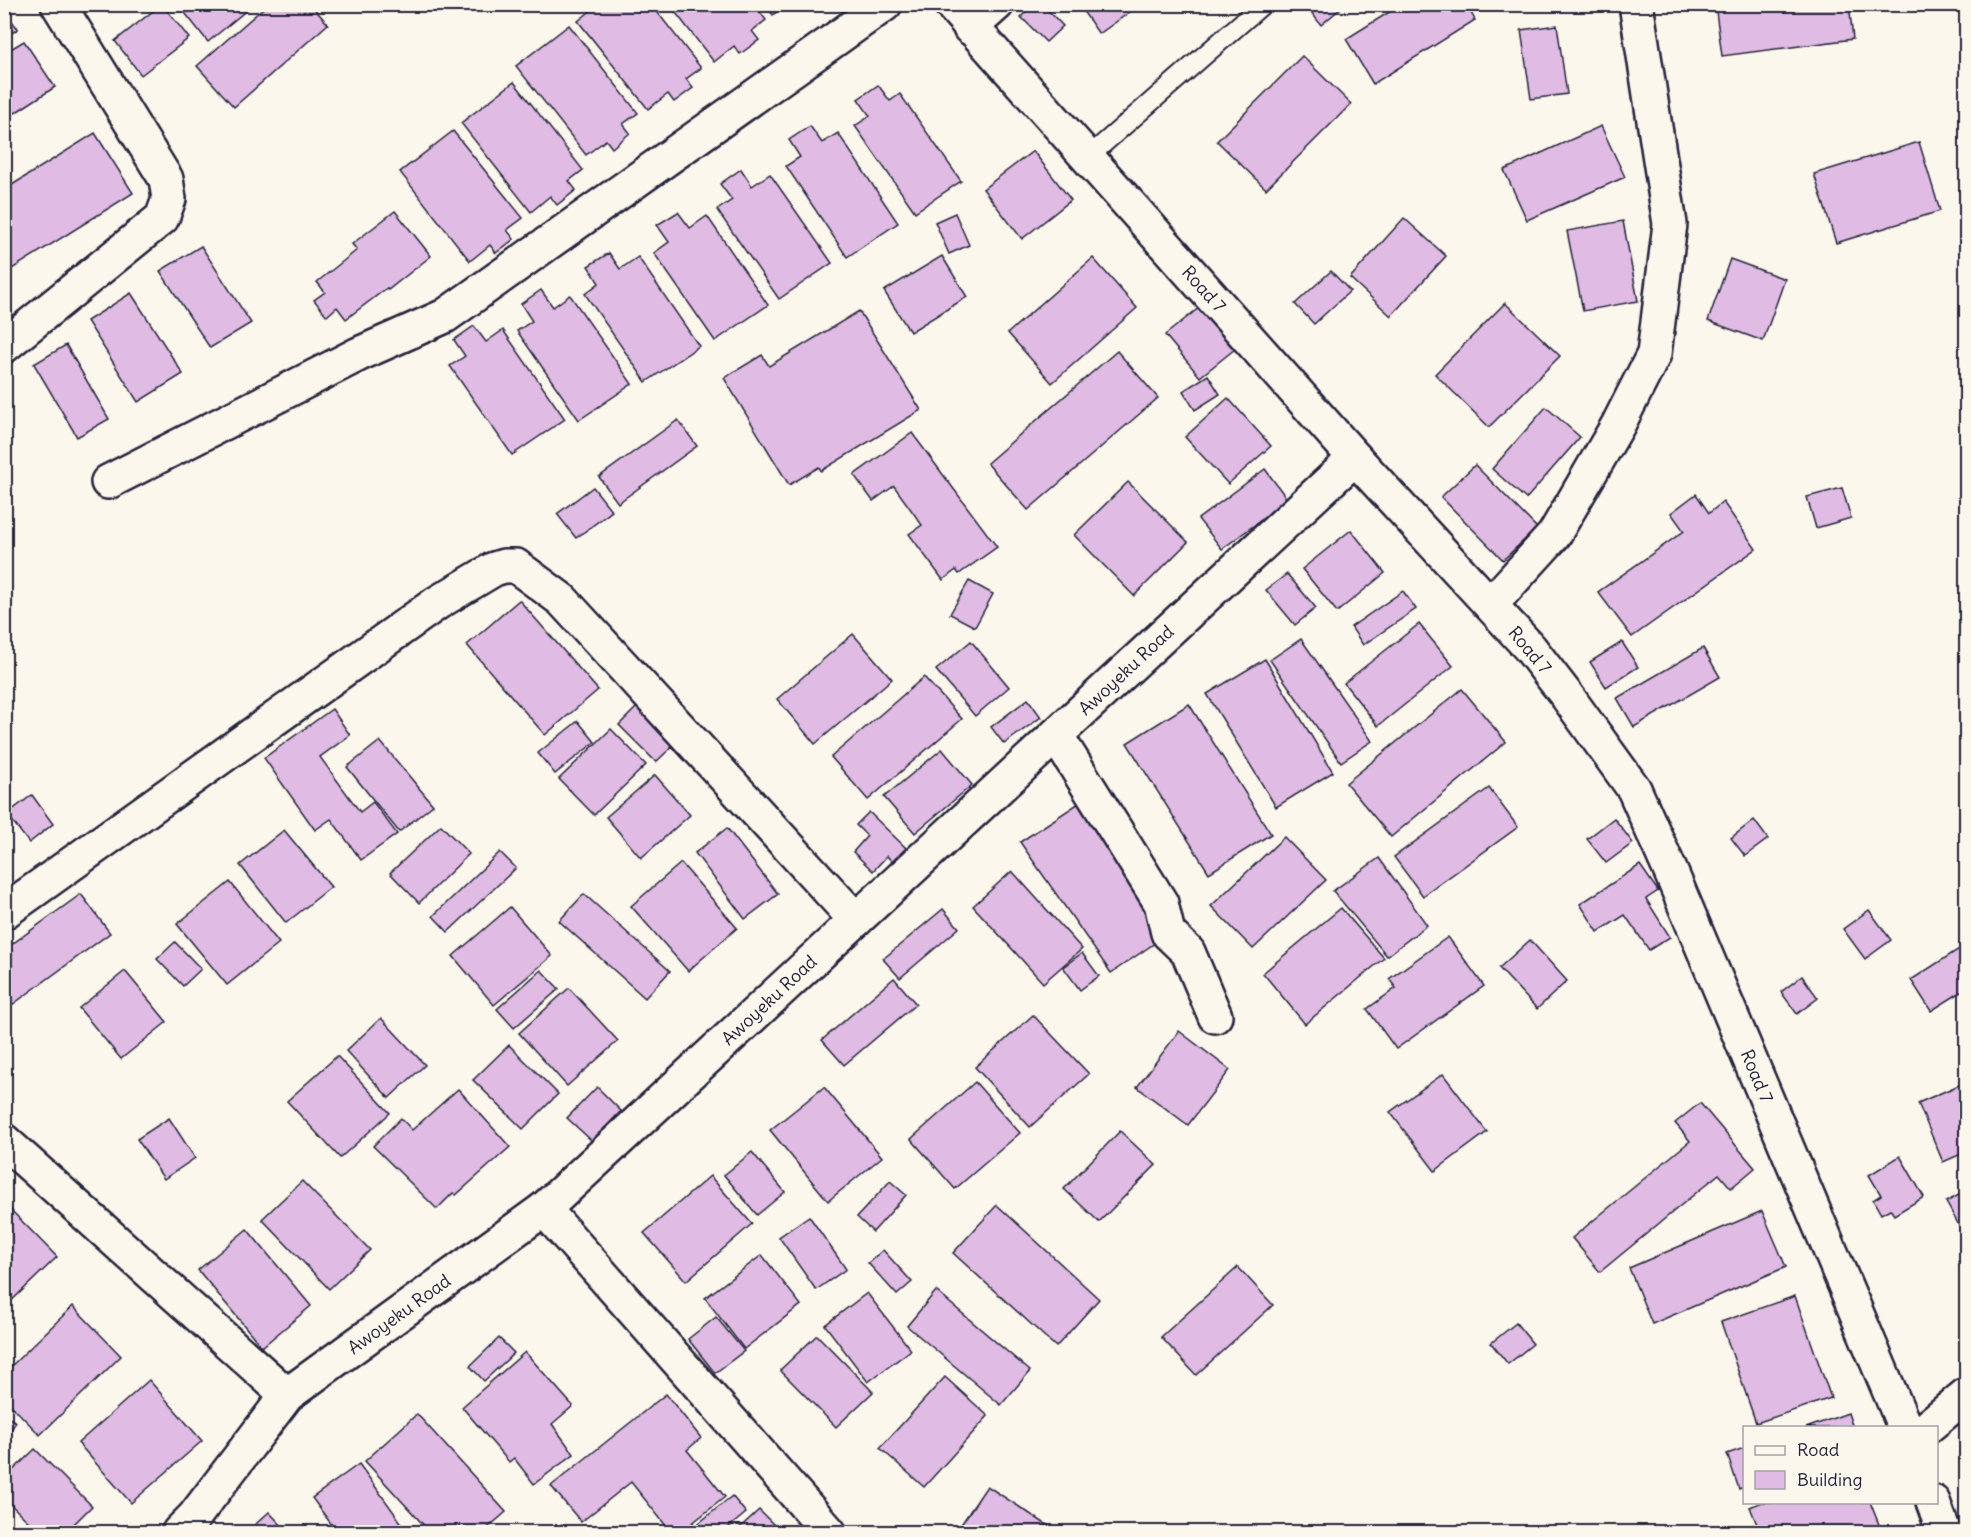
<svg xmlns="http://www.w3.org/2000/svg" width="1971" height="1537" font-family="Delius,sans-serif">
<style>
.building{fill:#e0bbe4;stroke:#22223b;stroke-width:1.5}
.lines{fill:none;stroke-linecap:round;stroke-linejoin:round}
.lane-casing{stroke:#22223b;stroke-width:22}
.street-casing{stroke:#22223b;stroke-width:38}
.lane{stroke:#fbf7ec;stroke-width:18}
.street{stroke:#fbf7ec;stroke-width:33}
.labels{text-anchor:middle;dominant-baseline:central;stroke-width:4.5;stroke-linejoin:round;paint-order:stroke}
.street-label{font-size:18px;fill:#22223b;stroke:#fbf7ec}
</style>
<rect width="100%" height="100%" fill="#fbf7ec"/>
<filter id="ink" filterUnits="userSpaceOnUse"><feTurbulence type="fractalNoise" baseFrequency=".0167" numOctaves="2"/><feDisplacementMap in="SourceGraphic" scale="12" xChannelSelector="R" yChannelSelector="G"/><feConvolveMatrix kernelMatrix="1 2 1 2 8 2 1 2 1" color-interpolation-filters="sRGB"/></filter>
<g filter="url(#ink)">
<!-- building -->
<g class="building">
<path d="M162,4L189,38L141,75L115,41Z"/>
<path d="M178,4H254L208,42Z"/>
<path d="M268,4H310L328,24L234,107L197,66Z"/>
<path d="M599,4H651L701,68L686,79L693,88L674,102L668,94L648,109L578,21Z"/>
<path d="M669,4H754L766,20L752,31L759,40L740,54L734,46L714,62Z"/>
<path d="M764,4H786L773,15Z"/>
<path d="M1033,4H1042L1063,26L1046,42L1021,17Z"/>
<path d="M1078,4H1141L1099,34Z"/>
<path d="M1305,4H1339L1341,8L1321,25Z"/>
<path d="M1402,4H1466L1475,20L1373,84L1346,39Z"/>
<path d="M1715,4H1849L1853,39L1722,56Z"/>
<path d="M4,10L18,29L4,38Z"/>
<path d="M569,25L638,113L623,124L630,133L612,148L606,140L586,155L516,66Z"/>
<path d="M1557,25L1567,94L1531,99L1521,30Z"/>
<path d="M24,41L55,87L4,120V53Z"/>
<path d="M1302,56L1351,104L1266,189L1217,141Z"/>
<path d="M514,82L583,170L569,181L576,190L557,205L550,196L531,212L461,123Z"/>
<path d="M878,85L890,101L900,94L961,181L915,212L855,126L870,116L858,99Z"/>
<path d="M810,126L822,143L838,133L898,223L847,257L786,166L800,157L789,140Z"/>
<path d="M1601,126L1625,177L1527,220L1504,170Z"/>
<path d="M453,131L523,218L507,230L514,239L496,253L490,245L470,261L400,172Z"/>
<path d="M95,133L133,193L4,274V190Z"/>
<path d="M1919,142L1940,211L1836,243L1814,174Z"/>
<path d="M1033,151L1071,200L1022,239L983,189Z"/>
<path d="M741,169L752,186L770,174L832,263L779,299L717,210L732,200L720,184Z"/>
<path d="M395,211L431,256L388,290L387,288L346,319L337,307L327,316L314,300L325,292L317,282L357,250L352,244Z"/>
<path d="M678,212L690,228L707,216L768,305L715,341L654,253L669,242L657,225Z"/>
<path d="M955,213L969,245L949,254L935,222Z"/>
<path d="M1404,218L1446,256L1391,316L1350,278Z"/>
<path d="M1623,221L1638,301L1583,311L1567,231Z"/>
<path d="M201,246L251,323L210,348L160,271Z"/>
<path d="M609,253L620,269L638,257L699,346L646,382L585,294L599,283L588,266Z"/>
<path d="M942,256L967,297L910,332L884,291Z"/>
<path d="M1093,258L1137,308L1052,383L1008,333Z"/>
<path d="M1730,259L1785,279L1763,341L1708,321Z"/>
<path d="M1331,271L1350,291L1314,324L1295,304Z"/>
<path d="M541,290L553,307L570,295L632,384L579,420L517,331L532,321L521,304Z"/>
<path d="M131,293L183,374L138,402L87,321Z"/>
<path d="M1505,303L1560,356L1489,427L1435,374Z"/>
<path d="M1200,307L1235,349L1200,377L1165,335Z"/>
<path d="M859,311L921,410L821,471L819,467L789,485L724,378L762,355L769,366Z"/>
<path d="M474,326L486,342L503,330L565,419L512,455L450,366L465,356L454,340Z"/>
<path d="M66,345L109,419L77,437L34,364Z"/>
<path d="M1117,351L1158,398L1028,510L987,463Z"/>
<path d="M1208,375L1220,394L1195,410L1183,391Z"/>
<path d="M1228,398L1271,446L1228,484L1185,437Z"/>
<path d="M1546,407L1580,437L1526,499L1492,469Z"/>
<path d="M678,420L697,446L618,503L599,477Z"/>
<path d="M912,433L997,547L959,574L956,570L943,580L909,534L922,525L894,486L873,501L854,475Z"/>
<path d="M1475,465L1537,528L1503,560L1441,497Z"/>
<path d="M1265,469L1288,500L1222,549L1198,519Z"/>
<path d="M1128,482L1188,542L1134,596L1074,535Z"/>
<path d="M593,487L612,511L576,538L557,514Z"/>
<path d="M1842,488L1851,518L1816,528L1807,497Z"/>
<path d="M1696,494L1709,513L1723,502L1756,549L1632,637L1598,592L1684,531L1671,513Z"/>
<path d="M1351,530L1385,573L1337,612L1302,569Z"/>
<path d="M1287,574L1316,608L1295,625L1266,590Z"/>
<path d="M969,581L993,594L975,627L950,614Z"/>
<path d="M1403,591L1416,609L1363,645L1351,627Z"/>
<path d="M519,600L598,690L545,735L467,645Z"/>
<path d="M1419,624L1453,666L1378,726L1344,683Z"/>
<path d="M853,634L892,679L815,744L777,699Z"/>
<path d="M1301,639L1372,741L1341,762L1270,660Z"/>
<path d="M971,641L1009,687L975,716L936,670Z"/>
<path d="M1622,642L1638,667L1606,687L1590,662Z"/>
<path d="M1703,648L1720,677L1634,727L1617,698Z"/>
<path d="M1265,659L1333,772L1276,807L1207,694Z"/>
<path d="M924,677L962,719L868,800L831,757Z"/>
<path d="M1462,689L1506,742L1391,837L1346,783Z"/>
<path d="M1028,699L1041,717L1004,744L991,727Z"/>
<path d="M1189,704L1271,834L1209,873L1127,743Z"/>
<path d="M638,706L676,743L656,762L619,725Z"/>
<path d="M332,709L350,735L320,757L360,812L373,802L397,834L361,860L331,819L315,830L264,758Z"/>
<path d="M578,721L595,742L555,774L538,753Z"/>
<path d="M611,729L646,765L594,815L559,779Z"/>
<path d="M380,741L433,805L399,832L347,767Z"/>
<path d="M942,749L972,785L915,833L884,797Z"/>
<path d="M655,775L690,815L641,858L606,817Z"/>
<path d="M1489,788L1518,827L1423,896L1394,857Z"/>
<path d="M32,795L53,824L29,843L7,814Z"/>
<path d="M1091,795L1161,937L1154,940L1155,943L1111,973L1020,842Z"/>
<path d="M869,812L906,848L892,862L887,856L873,871L853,852L867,836L856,825Z"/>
<path d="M1614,818L1633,843L1606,863L1587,839Z"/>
<path d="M1754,820L1768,839L1745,856L1731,838Z"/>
<path d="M441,825L469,854L419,903L390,873Z"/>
<path d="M727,828L778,894L745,919L695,853Z"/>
<path d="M284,830L331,887L286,923L240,865Z"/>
<path d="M1284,837L1326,880L1253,949L1211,906Z"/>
<path d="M500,852L516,868L448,932L433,916Z"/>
<path d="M1379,858L1427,925L1387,956L1333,891Z"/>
<path d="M681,863L737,928L688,971L631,906Z"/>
<path d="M1640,865L1658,891L1646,899L1670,937L1649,950L1625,915L1598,932L1580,904Z"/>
<path d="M1012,871L1082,949L1043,983L973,906Z"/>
<path d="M230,882L279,943L227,985L177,924Z"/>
<path d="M81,894L110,933L12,1005L4,994V950Z"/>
<path d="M584,894L670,971L645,998L559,921Z"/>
<path d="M510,907L552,956L494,1005L453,956Z"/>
<path d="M1341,908L1384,958L1305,1024L1263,973Z"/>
<path d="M943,909L959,928L900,978L883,959Z"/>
<path d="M1869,910L1891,940L1865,959L1843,929Z"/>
<path d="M1448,937L1484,986L1396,1049L1367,1009L1396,988L1389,979Z"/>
<path d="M1530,940L1567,981L1537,1009L1499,968Z"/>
<path d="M175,942L201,969L183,986L157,959Z"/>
<path d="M1959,949L1966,961V989L1931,1011L1911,980Z"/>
<path d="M1082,953L1099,976L1080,990L1063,967Z"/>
<path d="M541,970L559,989L514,1028L497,1009Z"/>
<path d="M125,971L167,1022L121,1059L79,1008Z"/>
<path d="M1802,976L1818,998L1797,1014L1781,992Z"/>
<path d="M894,978L916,1004L844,1065L822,1040Z"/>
<path d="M569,988L618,1041L567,1086L519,1033Z"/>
<path d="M1033,1015L1089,1074L1030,1127L975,1067Z"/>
<path d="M381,1018L425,1065L389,1098L346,1051Z"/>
<path d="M1179,1031L1230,1070L1188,1125L1137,1087Z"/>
<path d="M509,1045L558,1094L523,1129L473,1080Z"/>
<path d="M337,1056L390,1113L340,1158L287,1101Z"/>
<path d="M1443,1074L1487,1132L1435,1171L1390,1112Z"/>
<path d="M975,1082L1020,1133L955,1189L911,1139Z"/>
<path d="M1966,1082V1152L1943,1162L1918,1103Z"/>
<path d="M597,1087L621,1111L592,1141L567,1118Z"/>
<path d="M824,1087L882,1157L828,1201L770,1130Z"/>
<path d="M458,1089L510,1147L456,1195L453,1193L437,1209L373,1146L401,1118L412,1130Z"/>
<path d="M1700,1103L1755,1168L1731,1188L1719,1174L1600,1272L1572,1238L1690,1141L1675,1123Z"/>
<path d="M169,1118L195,1158L164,1179L137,1139Z"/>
<path d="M1120,1131L1156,1165L1099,1222L1064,1189Z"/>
<path d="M752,1152L785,1192L757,1215L724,1175Z"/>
<path d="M1900,1156L1924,1197L1894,1215L1890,1209L1881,1214L1873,1200L1881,1195L1869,1175Z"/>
<path d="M710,1176L752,1224L686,1281L644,1233Z"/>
<path d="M302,1181L370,1250L329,1289L262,1219Z"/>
<path d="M890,1181L906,1195L873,1232L857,1217Z"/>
<path d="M1966,1191V1238L1946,1202Z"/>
<path d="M997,1205L1099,1299L1056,1347L953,1253Z"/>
<path d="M7,1206L57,1257L4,1308V1208Z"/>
<path d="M1762,1211L1786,1267L1652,1324L1629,1268Z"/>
<path d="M809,1216L846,1269L816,1290L779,1237Z"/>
<path d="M247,1229L311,1306L262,1347L198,1270Z"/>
<path d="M883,1250L912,1282L897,1295L868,1263Z"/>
<path d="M762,1255L801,1305L744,1349L705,1298Z"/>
<path d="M1238,1267L1273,1305L1196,1375L1161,1337Z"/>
<path d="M936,1291L1030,1371L1001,1405L907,1326Z"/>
<path d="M867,1293L911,1350L868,1382L825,1325Z"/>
<path d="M1795,1296L1831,1398L1756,1423L1721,1322Z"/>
<path d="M73,1306L121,1356L40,1435L4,1398V1373Z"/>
<path d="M716,1317L744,1351L715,1373L688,1339Z"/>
<path d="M1516,1323L1533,1344L1508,1364L1491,1343Z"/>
<path d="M817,1335L873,1392L836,1427L780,1370Z"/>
<path d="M499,1338L514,1353L484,1381L470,1366Z"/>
<path d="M525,1352L573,1406L552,1424L574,1454L534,1484L514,1458L509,1462L462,1407Z"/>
<path d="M945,1377L988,1416L924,1487L880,1448Z"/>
<path d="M149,1380L202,1441L131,1503L78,1443Z"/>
<path d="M666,1394L701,1438L687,1450L725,1497L681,1532H671L631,1482L581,1522L551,1486Z"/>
<path d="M1848,1413L1853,1428H1806Z"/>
<path d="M417,1414L506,1512L483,1532H430L365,1461Z"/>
<path d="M4,1415L16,1422L4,1440Z"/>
<path d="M1744,1448V1487L1739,1489L1727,1454Z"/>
<path d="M35,1449L92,1506L66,1532H39L4,1498V1479Z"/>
<path d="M359,1464L403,1525L392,1532H337L312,1498Z"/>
<path d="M987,1486L1058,1532H956Z"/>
<path d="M732,1496L746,1513L723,1532H688Z"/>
<path d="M1762,1502H1870L1882,1532H1760L1750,1507Z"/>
<path d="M759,1510L781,1532H735Z"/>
<path d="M269,1512L288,1532H247Z"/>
</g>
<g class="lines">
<defs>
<path id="lane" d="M1087,158L1263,4"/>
<g id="street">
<path d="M951,4L1355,458L1530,648L1567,696L1634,789L1670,870L1905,1428"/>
<path d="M970,28L997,4"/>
<path d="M4,346L162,218L169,199L166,179L58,4"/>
<path d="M108,482L359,354L445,316L885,4"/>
<path d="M1491,604L1554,535L1618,425L1654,354L1670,224L1636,4"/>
<path d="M1056,735L1161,903L1168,933L1188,952L1215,1016"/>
<path d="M4,912L437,603L494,569L504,566H516L562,600L856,920"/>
<path d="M4,1141L287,1395"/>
<path d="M544,1209L829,1532"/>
<path d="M1926,1428L1966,1395"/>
<path d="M1933,1502L1944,1532"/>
<path d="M179,1532L194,1517L287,1395L544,1209L1355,458"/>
</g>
</defs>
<!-- lane casing -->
<use href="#lane" class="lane-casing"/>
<!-- street casing -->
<use href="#street" class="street-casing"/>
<!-- lane -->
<use href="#lane" class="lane"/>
<!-- street -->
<use href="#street" class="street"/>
</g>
</g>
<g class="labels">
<!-- street labels -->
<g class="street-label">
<text transform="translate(1204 289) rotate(48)">Road 7</text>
<text transform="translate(1530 650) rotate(50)">Road 7</text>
<text transform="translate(1126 670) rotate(-43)">Awoyeku Road</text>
<text transform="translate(769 1000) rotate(-43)">Awoyeku Road</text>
<text transform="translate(1757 1076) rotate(67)">Road 7</text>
<text transform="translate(399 1314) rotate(-36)">Awoyeku Road</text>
</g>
</g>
<!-- margin -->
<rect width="1971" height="1537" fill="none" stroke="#fbf7ec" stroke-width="24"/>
<rect x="12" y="12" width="1947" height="1513" fill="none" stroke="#22223b" stroke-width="2" filter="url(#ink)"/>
<!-- legend -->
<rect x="1743" y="1426" width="195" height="78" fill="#fbf7ec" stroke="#a4a2a5" stroke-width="1.5"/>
<rect x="1755" y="1446" width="30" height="9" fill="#fbf7ec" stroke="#a4a2a5" stroke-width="1.5"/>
<text x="1797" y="1456" font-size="18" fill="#22223b">Road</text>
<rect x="1755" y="1471" width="30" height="18" fill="#e0bbe4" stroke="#a4a2a5" stroke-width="1.5"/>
<text x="1797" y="1486" font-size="18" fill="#22223b">Building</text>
</svg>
